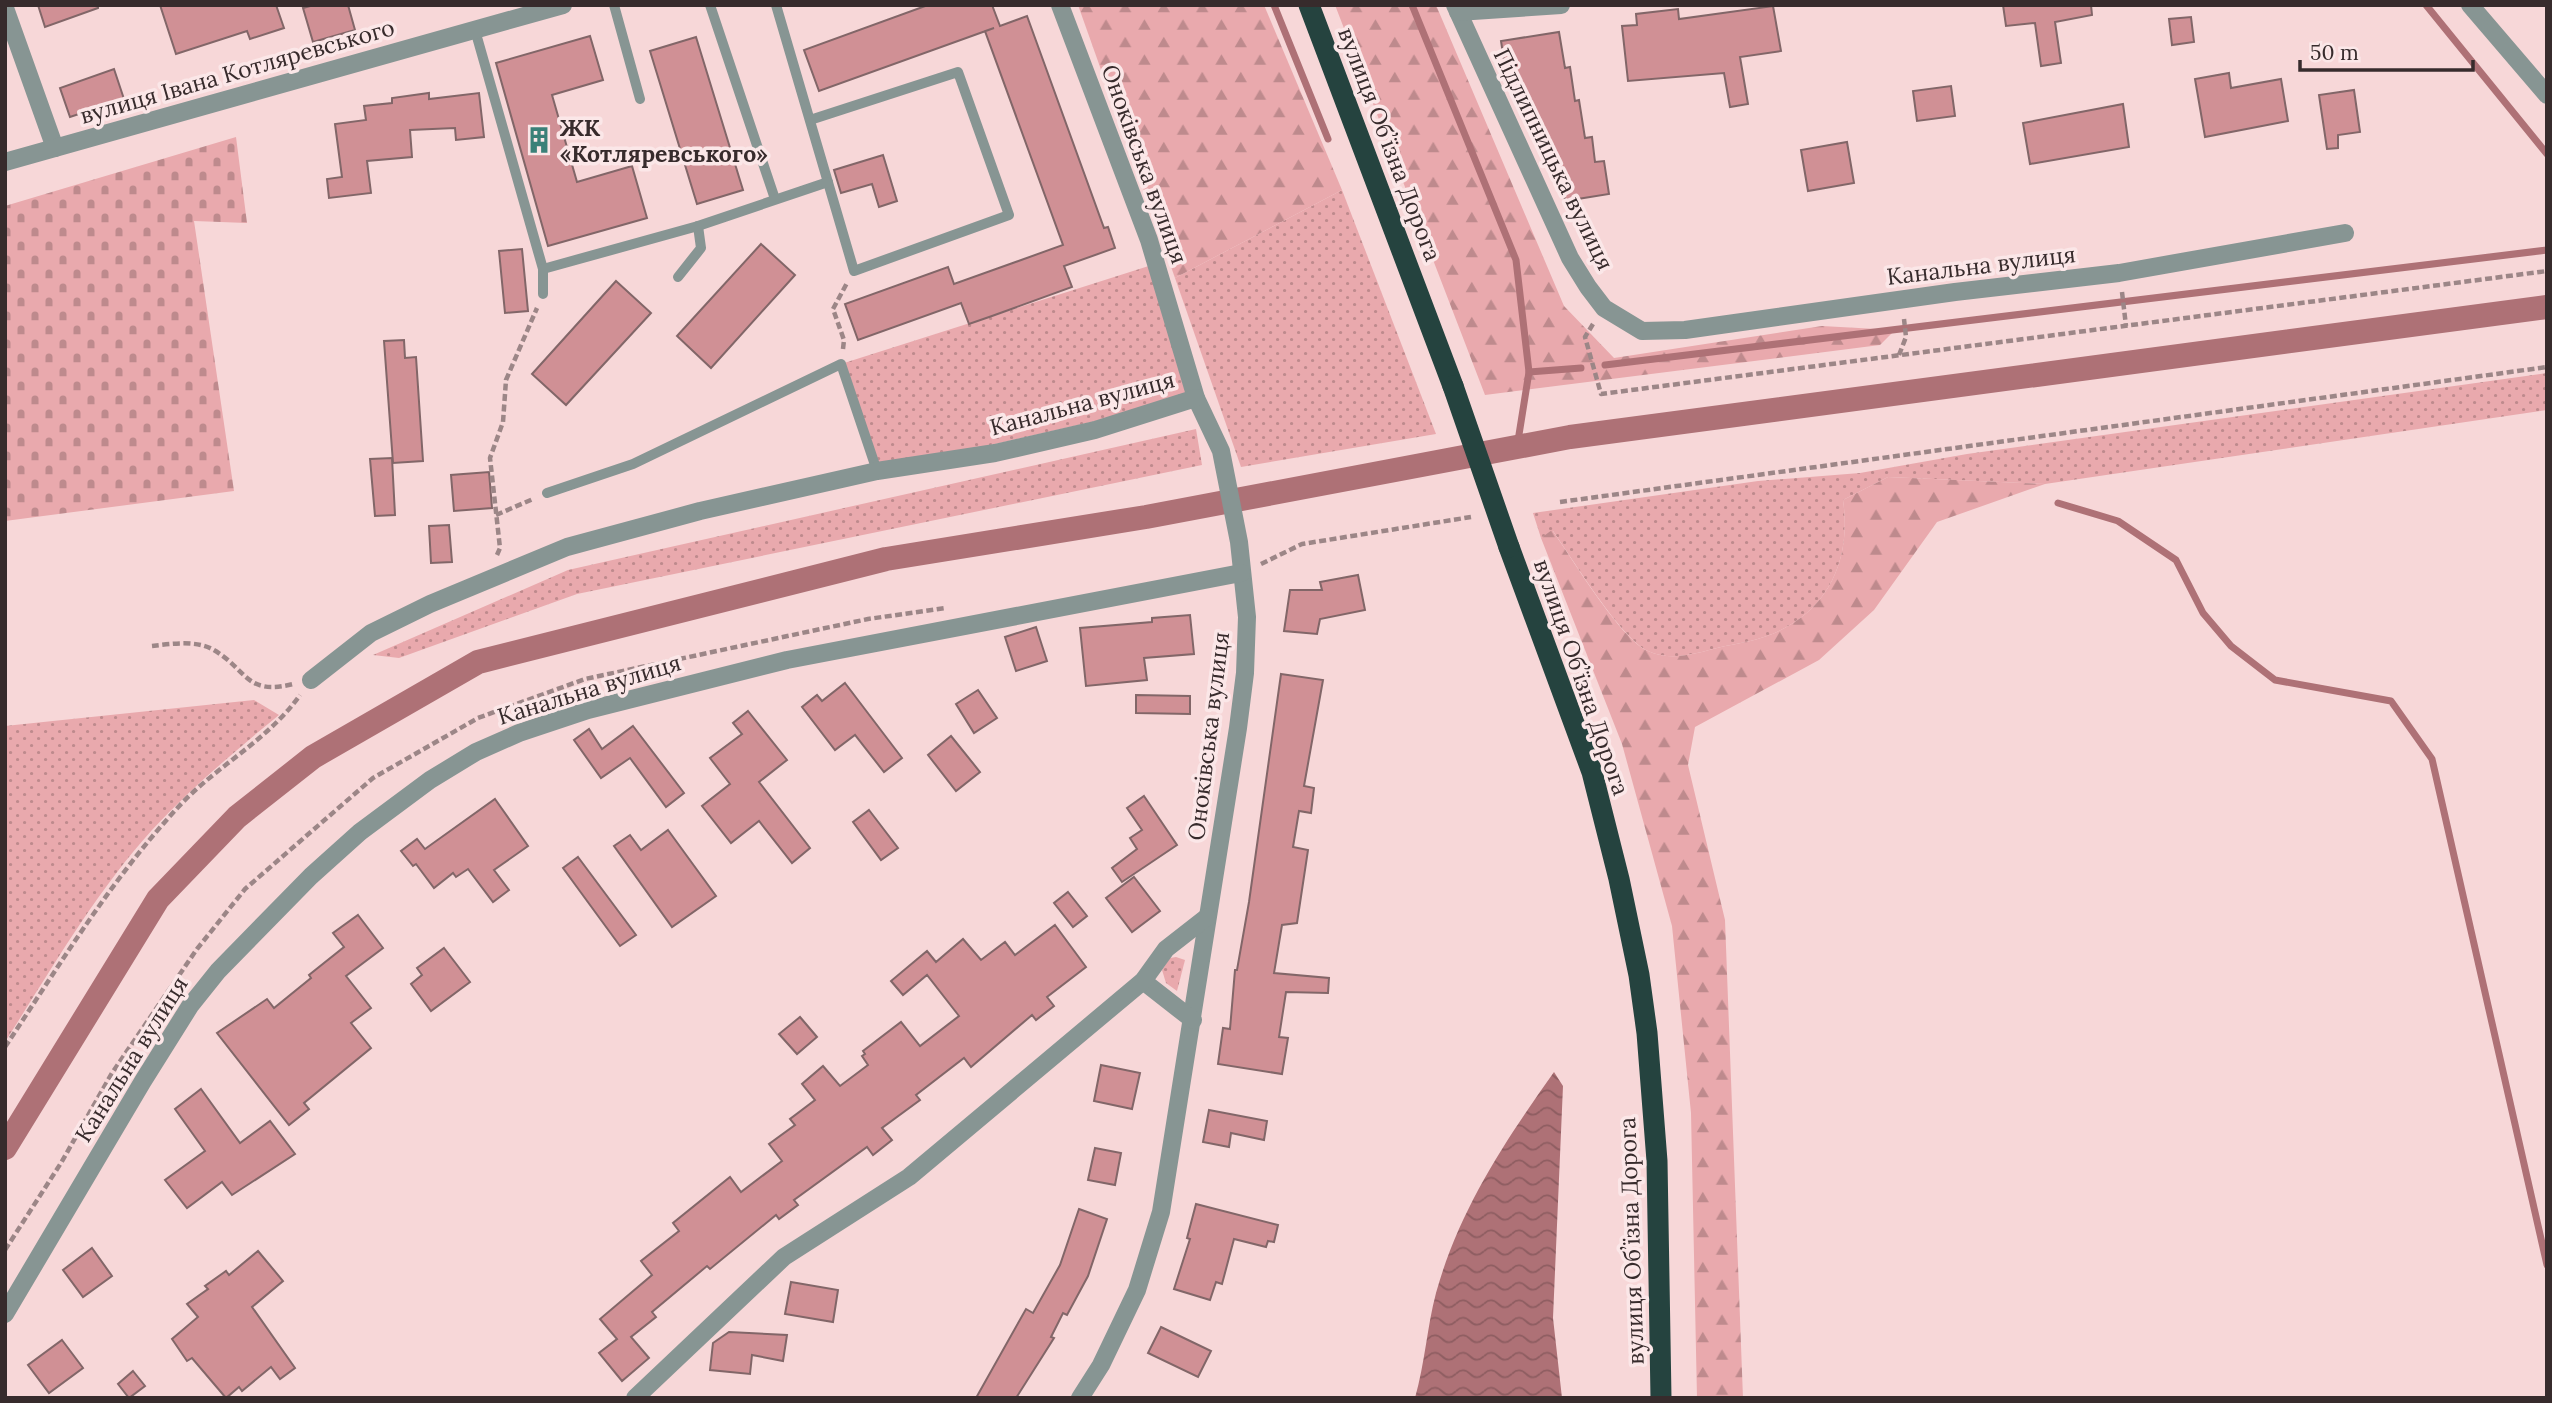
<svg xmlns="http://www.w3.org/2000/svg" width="2552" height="1403" font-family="Lora,serif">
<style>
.grass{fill:url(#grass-dots)}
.forest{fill:url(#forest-firs)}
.cemetery{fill:url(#cemetery-stones)}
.water{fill:url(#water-waves)}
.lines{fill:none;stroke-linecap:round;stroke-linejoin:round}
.stream{stroke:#ae7176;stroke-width:7}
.canal{stroke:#ae7176;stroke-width:24}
.building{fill:#d09095;stroke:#826668;stroke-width:2}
.path{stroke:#9c8687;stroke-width:4.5;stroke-dasharray:7 3.5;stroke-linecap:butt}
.lane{stroke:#879593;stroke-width:10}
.street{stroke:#879593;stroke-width:18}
.highway{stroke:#25433f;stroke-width:21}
.highway-bridge{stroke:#25433f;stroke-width:21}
.labels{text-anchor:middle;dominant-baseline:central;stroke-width:7;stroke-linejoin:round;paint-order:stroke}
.street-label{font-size:23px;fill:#372b2c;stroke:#fbe7e8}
.poi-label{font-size:23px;font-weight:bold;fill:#372b2c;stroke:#fbe7e8;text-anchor:start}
</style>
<defs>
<pattern id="grass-dots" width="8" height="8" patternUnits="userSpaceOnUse" patternTransform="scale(1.75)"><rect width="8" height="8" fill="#e9a9ad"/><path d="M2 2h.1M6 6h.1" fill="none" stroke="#be8a8d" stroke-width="1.8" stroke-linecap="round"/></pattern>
<pattern id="forest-firs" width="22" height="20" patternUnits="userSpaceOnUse" patternTransform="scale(1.75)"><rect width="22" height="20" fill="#e9a9ad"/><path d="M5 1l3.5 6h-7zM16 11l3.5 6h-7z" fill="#be8a8d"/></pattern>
<pattern id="cemetery-stones" width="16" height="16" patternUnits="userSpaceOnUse" patternTransform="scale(1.75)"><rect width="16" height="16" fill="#e9a9ad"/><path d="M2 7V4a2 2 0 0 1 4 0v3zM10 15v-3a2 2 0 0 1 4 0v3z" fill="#be8a8d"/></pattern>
<pattern id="water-waves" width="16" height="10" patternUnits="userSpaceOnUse" patternTransform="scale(1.75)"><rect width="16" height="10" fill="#ae7176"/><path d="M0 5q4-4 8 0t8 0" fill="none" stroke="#8e5d61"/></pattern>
</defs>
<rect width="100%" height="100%" fill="#f7d7d8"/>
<!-- grass -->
<g class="grass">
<path d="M1342,190L1436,434L1241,467L1175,278Z"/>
<path d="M1155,264L1196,398L877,471L841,364Z"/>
<path d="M2547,373V410L2045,484L1888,477L1843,500C1852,561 1827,614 1767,636C1753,641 1736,644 1721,647C1697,653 1672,662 1648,651C1621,639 1572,558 1553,531L1541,538L1533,513L1758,481L1860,473L1967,454Z"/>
<path d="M1196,429L1202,465L577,594L399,658L373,655L568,570Z"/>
<path d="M254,700L279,715C235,751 191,788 152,830C95,893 51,970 5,1042V726Z"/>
<path d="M1176,957L1185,960L1177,991L1166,983L1162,970L1170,958Z"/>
</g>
<!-- forest -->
<g class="forest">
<path d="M1078,5H1264L1342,190L1175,278Z"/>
<path d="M1335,5H1436L1564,306L1614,358L1822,326L1895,330L1880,345L1485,395Z"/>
<path d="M1888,477L2045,484L1937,522L1874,610L1819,660L1695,727L1688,765L1725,920L1743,1398H1697L1691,1113L1672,926L1622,744L1541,538L1552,530C1572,558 1620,639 1648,651C1672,662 1697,653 1721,647C1736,644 1753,641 1767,636C1827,614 1852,561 1843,500Z"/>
</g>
<!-- cemetery -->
<path class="cemetery" d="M236,137L247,223L194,221L234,491L5,521V206Z"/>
<!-- water -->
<path class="water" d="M1554,1072L1563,1086L1553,1318L1562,1398H1415C1425,1363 1427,1327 1436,1293C1459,1210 1505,1141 1554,1072Z"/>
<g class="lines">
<!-- stream -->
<g class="stream">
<path d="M1274,5L1328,139"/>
<path d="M1412,5L1516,260L1529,372L1517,447"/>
<path d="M2426,5L2547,154"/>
<path d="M1605,365L2547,250"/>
<path d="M1529,372L1581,368"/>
<path d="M2058,503L2118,521L2176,560L2203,613L2231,646L2275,680L2391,701L2432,759L2547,1265"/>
</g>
<!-- canal -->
<path class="canal" d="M5,1148L158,899L237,817L313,757L478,662L886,559L1146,517L1570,437L2547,307"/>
</g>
<!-- building -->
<g class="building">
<path d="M38,5H98V8L45,27Z"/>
<path d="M160,5H276L284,28L250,39L247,31L176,54Z"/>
<path d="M314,5H348L355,30L313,42L303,8Z"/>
<path d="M928,5H992L1000,26L1027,16L1104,228L1108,227L1115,248L1064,266L1072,287L992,316L969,324L961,303L858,340L845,304L948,267L954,284L1063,245L985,31L994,28L819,91L804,50Z"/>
<path d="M2003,5H2091L2092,15L2055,22L2061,63L2041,66L2035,23L2006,26Z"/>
<path d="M1773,6L1781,51L1740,57L1748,104L1730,107L1724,73L1628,81L1622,26L1637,25L1636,14L1678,9L1679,19Z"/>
<path d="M2191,17L2194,42L2172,45L2169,19Z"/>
<path d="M1559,32L1565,68L1570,67L1575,101L1579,100L1585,138L1592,137L1595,162L1604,161L1609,194L1565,201L1561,171L1551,172L1546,137L1536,138L1531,105L1520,106L1516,75L1506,73L1501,41Z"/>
<path d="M590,36L603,80L552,95L577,182L632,166L647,218L548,246L496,63Z"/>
<path d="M696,37L743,190L697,204L650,51Z"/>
<path d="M114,69L124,99L70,117L60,88Z"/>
<path d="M2229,73L2231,88L2281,79L2288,121L2205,137L2195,79Z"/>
<path d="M1951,86L1955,116L1917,121L1913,91Z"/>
<path d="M2354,90L2360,132L2338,135V148L2327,149L2319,95Z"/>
<path d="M429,93V99L479,93L484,137L456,140L455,128L410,130L412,157L367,161L371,193L329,198L327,179L342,177L335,124L366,120L364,106L392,103V98Z"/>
<path d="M2123,104L2129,147L2030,164L2023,123Z"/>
<path d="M1847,142L1854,183L1808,191L1801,150Z"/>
<path d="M883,155L897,201L879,207L872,184L841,193L834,170Z"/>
<path d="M761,244L795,275L711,368L677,336Z"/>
<path d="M522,249L528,311L505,313L499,251Z"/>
<path d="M616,281L651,313L566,405L532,374Z"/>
<path d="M404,340L405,358L416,357L423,461L393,463L384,341Z"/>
<path d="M392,458L395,515L375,516L370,459Z"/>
<path d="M489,472L492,508L454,511L451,475Z"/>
<path d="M449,525L452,562L431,563L429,526Z"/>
<path d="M1358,575L1365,610L1320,619L1317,634L1284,631L1290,590H1322L1320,582Z"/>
<path d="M1190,615L1194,654L1144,658L1147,680L1086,686L1080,628L1152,622V618Z"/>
<path d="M1036,627L1047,661L1016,671L1005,637Z"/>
<path d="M1281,674L1323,680L1304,786L1314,788L1311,813L1299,811L1293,847L1308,850L1297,923L1282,925L1274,973L1329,978L1328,993L1286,992L1279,1037L1288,1038L1282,1074L1218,1064L1223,1028L1230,1029L1235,970H1237L1249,902Z"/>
<path d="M845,683L902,758L884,772L855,735L835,750L802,707L817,695L822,701Z"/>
<path d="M978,690L997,718L974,733L956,704Z"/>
<path d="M1136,695L1190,696V714L1136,713Z"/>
<path d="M748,711L787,760L759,782L810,848L792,863L759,821L731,843L702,806L730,784L710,758L742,734L733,723Z"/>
<path d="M633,726L684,793L666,807L630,758L601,778L574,740L589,729L602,749Z"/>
<path d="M951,736L980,772L956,791L928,755Z"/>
<path d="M1144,796L1177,845L1122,882L1112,868L1137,849L1130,838L1142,830L1127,808Z"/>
<path d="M495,799L528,846L494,870L509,890L493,902L468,869L456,877L453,873L434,888L416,864L413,866L401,851L417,839L425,849Z"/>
<path d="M869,810L898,848L881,860L853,822Z"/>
<path d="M668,830L716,896L672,927L614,846L630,835L641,850Z"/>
<path d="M578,857L636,935L620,946L563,868Z"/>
<path d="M1134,877L1160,911L1132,932L1106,898Z"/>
<path d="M1068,892L1087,916L1073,927L1054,903Z"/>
<path d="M358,915L383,948L346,976L371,1008L351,1023L371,1048L304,1103L309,1109L289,1125L217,1033L267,999L274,1008L311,978L309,975L344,947L333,933Z"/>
<path d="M1055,925L1086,967L1047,997L1054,1006L1036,1020L1032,1015L971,1067L964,1058L916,1095L920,1100L882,1128L892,1140L873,1155L867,1147L794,1200L798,1205L779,1219L776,1215L710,1269L707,1266L652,1312L656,1317L631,1337L649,1358L622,1381L599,1353L617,1339L600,1319L652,1275L641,1261L679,1231L673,1223L730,1177L741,1192L782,1161L769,1144L795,1125L790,1119L815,1100L802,1084L823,1066L840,1086L868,1065L862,1056L865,1054L863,1051L901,1022L920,1046L959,1016L927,975L903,995L891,981L927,951L936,962L963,939L981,960L1005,942L1015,955Z"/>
<path d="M444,948L470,982L431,1011L411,984L422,975L417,968Z"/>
<path d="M800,1017L817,1037L797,1054L779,1034Z"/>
<path d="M1101,1065L1140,1073L1132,1109L1094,1101Z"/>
<path d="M201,1089L240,1143L270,1121L295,1154L232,1195L222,1182L187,1208L165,1180L205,1151L175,1109Z"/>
<path d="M1209,1110L1267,1121L1264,1140L1231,1133L1229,1147L1203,1142Z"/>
<path d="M1095,1148L1121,1153L1115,1185L1088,1180Z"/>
<path d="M1196,1204L1278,1225L1274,1242L1268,1241L1266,1247L1234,1239L1222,1284L1216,1282L1210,1300L1174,1289L1190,1239L1187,1238Z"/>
<path d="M1079,1209L1107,1219L1088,1276L1067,1315L1063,1313L1051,1337L1054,1338L1016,1398H976L1026,1309L1033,1313L1060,1265Z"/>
<path d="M92,1248L112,1276L83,1297L63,1270Z"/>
<path d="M258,1251L283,1281L252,1307L295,1368L280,1379L271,1367L242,1391L239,1387L226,1398L192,1358L187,1361L172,1339L198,1317L187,1304L208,1289L205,1286L226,1271L229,1275Z"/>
<path d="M791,1282L838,1290L833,1322L785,1314Z"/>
<path d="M1161,1327L1211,1351L1198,1377L1148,1353Z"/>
<path d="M729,1332L787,1335L783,1361L752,1355L750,1374L710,1370L713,1343Z"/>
<path d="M62,1340L83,1368L49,1393L28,1365Z"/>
<path d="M133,1371L145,1386L129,1398L118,1384Z"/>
</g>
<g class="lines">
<!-- path -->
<g class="path">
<path d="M2122,292L2126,326"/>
<path d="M1593,324L1585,337L1601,394L2547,271"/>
<path d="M843,349L844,340L833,309L847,283"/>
<path d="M1899,355L1906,337L1904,319"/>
<path d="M1560,502L2547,367"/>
<path d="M496,515L533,499"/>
<path d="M497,555L500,548L490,458L503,422L506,380L537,308"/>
<path d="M1261,564L1302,544L1471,517"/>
<path d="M152,646C170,644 195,640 212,649C248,669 244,696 293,684"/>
<path d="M5,1047C61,963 113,876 183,802C220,764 269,739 300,695"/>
<path d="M5,1250L61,1163L112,1073L197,949L245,889L373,778L478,718L585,679L868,619L946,608"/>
</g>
<!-- lane -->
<g class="lane">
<path d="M614,5L640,99"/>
<path d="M710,5L775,199"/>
<path d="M776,5L854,271L1009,215L958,72L810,120"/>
<path d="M475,30L543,269"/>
<path d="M678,277L701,248L698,226"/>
<path d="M543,294V269L698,226L828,182"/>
<path d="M547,493L633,464L841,364L877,471"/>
</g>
<!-- street -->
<g class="street">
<path d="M1060,5L1149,240L1196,398L1221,451L1239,542L1247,617L1245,673L1238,728L1161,1212L1137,1290L1101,1365L1080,1398"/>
<path d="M1455,5L1570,258L1588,287L1604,308L1642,331L1685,330L1955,292L2119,273L2345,233"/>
<path d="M2470,5L2547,95"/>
<path d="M5,8L55,148"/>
<path d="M1458,12L1561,5"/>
<path d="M5,162L563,5"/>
<path d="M311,680L371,633L430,604L567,547L700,511L877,471L995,453L1095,430L1196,398"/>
<path d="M1143,981L1193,1020"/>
<path d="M5,1314L143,1081L190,1006L218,971L311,876L360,832L430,780L476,752L519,733L588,710L787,660L1241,573"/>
<path d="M635,1398L784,1257L909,1177L1143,981L1166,949L1207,917"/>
</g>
<!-- highway -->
<g class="highway">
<path d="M1309,5L1453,386"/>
<path d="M1509,547L1592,772L1619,879L1639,975L1647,1033L1657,1161L1661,1398"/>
</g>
<!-- highway-bridge -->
<path class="highway-bridge" d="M1453,386L1509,547"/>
</g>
<!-- icons -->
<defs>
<symbol id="building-bare" viewBox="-9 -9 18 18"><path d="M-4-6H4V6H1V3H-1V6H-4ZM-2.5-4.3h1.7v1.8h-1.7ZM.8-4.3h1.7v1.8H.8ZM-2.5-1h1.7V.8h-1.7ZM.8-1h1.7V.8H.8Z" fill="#3a8078" stroke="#fbe7e8" stroke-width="2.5" paint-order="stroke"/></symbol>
</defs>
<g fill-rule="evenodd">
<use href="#building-bare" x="520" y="121" width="38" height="38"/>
</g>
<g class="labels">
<!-- street labels -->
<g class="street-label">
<text transform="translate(237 71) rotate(-16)">вулиця Івана Котляревського</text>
<text transform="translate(1390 144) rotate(69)">вулиця Обʼїзна Дорога</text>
<text transform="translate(1554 159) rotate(64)">Підлипницька вулиця</text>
<text transform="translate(1145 164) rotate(70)">Оноківська вулиця</text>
<text transform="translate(1981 265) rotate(-7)">Канальна вулиця</text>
<text transform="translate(1082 403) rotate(-15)">Канальна вулиця</text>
<text transform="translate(1582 677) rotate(71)">вулиця Обʼїзна Дорога</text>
<text transform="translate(589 689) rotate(-17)">Канальна вулиця</text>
<text transform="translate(1208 736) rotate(-83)">Оноківська вулиця</text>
<text transform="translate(131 1059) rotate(-58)">Канальна вулиця</text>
<text transform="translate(1631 1241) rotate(-92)">вулиця Обʼїзна Дорога</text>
</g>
<!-- poi labels -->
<g class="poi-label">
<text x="560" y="127">ЖК<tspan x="560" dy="26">«Котляревського»</tspan></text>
</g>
</g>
<!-- border -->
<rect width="2552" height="1403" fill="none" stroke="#372b2c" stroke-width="14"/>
<!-- scale -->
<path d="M2300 60v10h173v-10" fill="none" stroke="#372b2c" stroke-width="3.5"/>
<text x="2310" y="60" font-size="21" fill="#372b2c" stroke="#fbe7e8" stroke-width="5" paint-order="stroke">50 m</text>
</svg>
